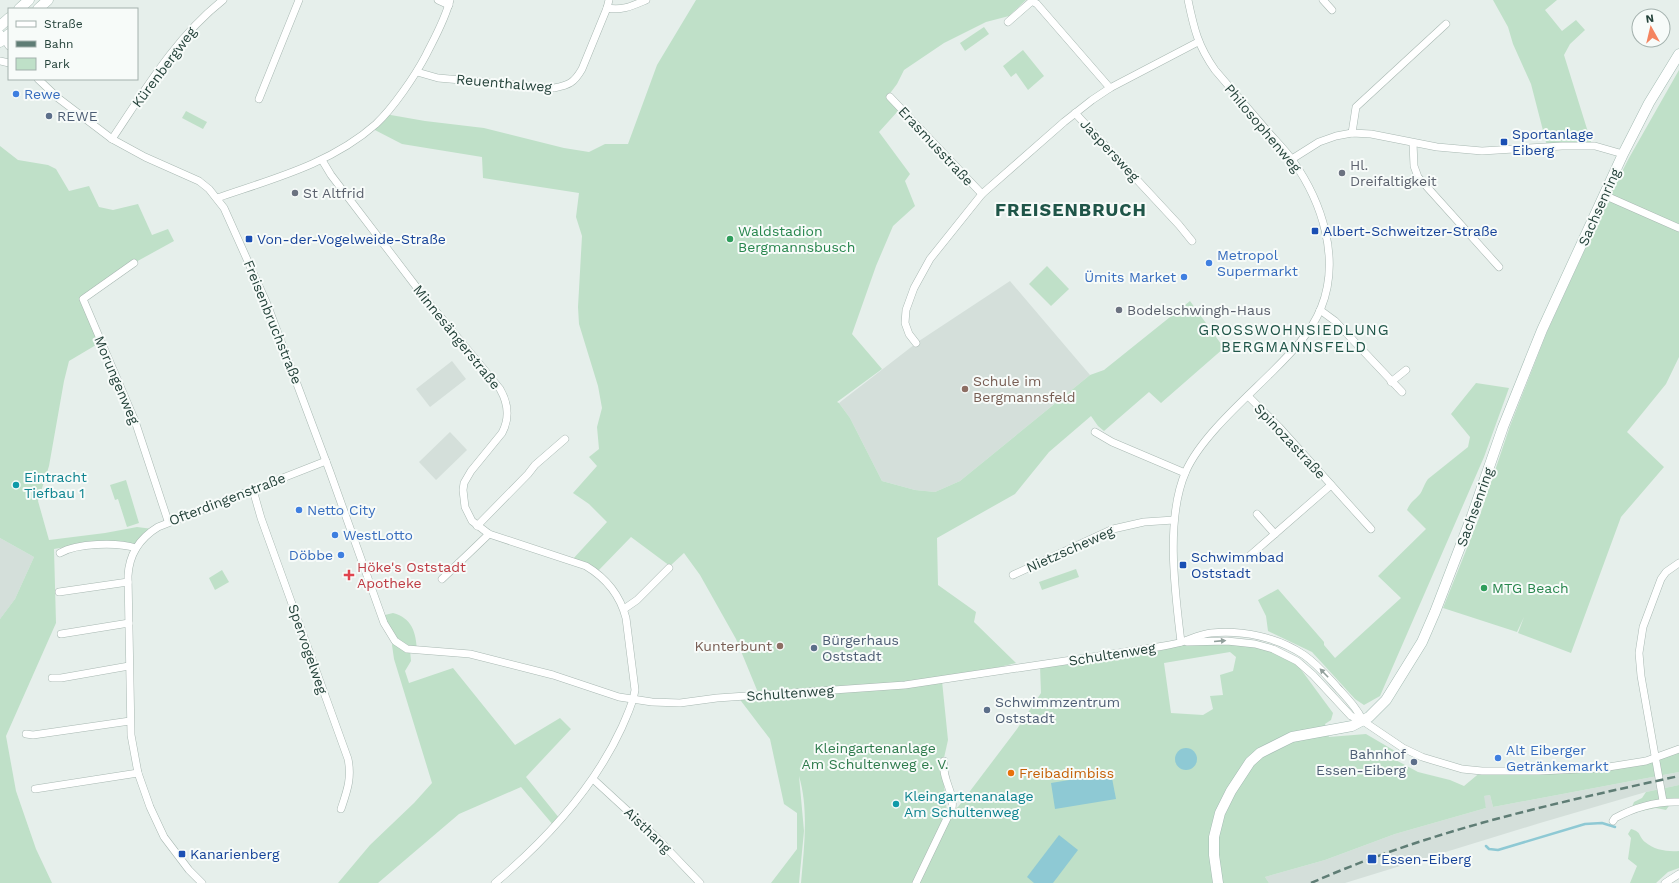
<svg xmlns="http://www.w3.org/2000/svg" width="1679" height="883" font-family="'Work Sans',sans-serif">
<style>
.built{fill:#d4dfda}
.green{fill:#bfe0c8;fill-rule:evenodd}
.water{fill:#8ec9d4}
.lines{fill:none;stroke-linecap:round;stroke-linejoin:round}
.stream{stroke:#8ec9d4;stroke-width:2.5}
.street-casing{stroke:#a8b8b2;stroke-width:8}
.secondary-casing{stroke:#a4bbb3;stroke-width:11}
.street{stroke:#fff;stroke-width:7}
.secondary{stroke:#fff;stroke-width:10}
.rail{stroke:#5f7d75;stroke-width:2.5;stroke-dasharray:8 4;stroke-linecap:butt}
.oneway{fill:#92a09c}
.shop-dot{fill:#3f7fe0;stroke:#f7fbf9;stroke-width:1.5}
.service-dot{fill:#5c6f8a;stroke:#f7fbf9;stroke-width:1.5}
.transit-dot{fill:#1a4fb4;stroke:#f7fbf9;stroke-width:1.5}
.worship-dot{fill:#6b7280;stroke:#f7fbf9;stroke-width:1.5}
.leisure-dot{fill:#2e9e5b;stroke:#f7fbf9;stroke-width:1.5}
.education-dot{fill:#8d6e63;stroke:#f7fbf9;stroke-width:1.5}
.culture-dot{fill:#0f9aa8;stroke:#f7fbf9;stroke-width:1.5}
.health-dot{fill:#e0444e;stroke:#f7fbf9;stroke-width:1.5}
.food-dot{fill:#e8710a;stroke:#f7fbf9;stroke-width:1.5}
.labels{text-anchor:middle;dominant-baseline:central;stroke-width:4;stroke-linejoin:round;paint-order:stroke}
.street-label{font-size:14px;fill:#24423a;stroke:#f7fbf9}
.shop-label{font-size:14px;fill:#366cbe;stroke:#f7fbf9;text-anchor:start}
.service-label{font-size:14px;fill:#4e5e75;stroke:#f7fbf9;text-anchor:start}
.transit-label{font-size:14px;fill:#164399;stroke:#f7fbf9;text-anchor:start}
.worship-label{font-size:14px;fill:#5b616d;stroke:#f7fbf9;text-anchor:start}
.leisure-label{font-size:14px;fill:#27864d;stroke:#f7fbf9;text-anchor:start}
.education-label{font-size:14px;fill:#785e54;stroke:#f7fbf9;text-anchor:start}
.culture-label{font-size:14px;fill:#0d838f;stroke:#f7fbf9;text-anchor:start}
.health-label{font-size:14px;fill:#be3a42;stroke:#f7fbf9;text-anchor:start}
.park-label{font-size:14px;fill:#2d7a4b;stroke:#f7fbf9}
.food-label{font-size:14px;fill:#c56008;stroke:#f7fbf9;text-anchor:start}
.neighbourhood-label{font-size:15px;letter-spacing:1px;fill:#1f5548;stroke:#f7fbf9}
.district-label{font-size:18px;font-weight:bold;letter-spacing:1px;fill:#1f5548;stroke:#f7fbf9}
</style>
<rect width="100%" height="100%" fill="#e6efeb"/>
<!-- built -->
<g class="built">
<path d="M1010,281L1090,375L960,481L935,492L915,490L882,481L850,418L839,403L919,341Z"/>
<path d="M452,361L466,379L430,407L416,389Z"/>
<path d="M450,432L467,450L436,480L419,462Z"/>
<path d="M0,538L34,557L15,599L0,619Z"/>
<path d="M1679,772V785L1646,792L1540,823L1345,883H1269L1265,877L1325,860L1395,834L1486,808L1483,796L1490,795L1493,807Z"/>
</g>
<!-- green -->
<g class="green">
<path d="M696,0H1026L1009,16L986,22L944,43L904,70L897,84L888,96L898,111L879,132L910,174L905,181L915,206L893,226L876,266L852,334L882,369L837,402L839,403L850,418L882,481L915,490L935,492L960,481L1090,375L1104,370L1190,301L1224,348L1161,403L1149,392L1104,431L1098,426L1091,416L1049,452L1015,494L937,538L938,585L976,612L974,622L1016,663L942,681L948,740L942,767L947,812L958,807L1017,729L1041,693L1040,666L1181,642L1255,644L1294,660L1333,713L1331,720L1325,724L1329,737L1366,734L1395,751L1392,758L1418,772L1450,780L1464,786L1482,771L1603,768L1679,750V772L1493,807L1490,795L1484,796L1486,808L1395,834L1325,860L1265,877L1269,883H801C804,848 809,810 799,776L804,831L799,883H771L797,849V813L784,804L770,739L738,697L759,695L736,639L700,575L684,553L670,566L631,537L597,572L572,560L607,522L589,504L573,493L597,466L589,457L599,449L597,427L602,408L598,386L579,324L578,307L582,236L576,217L579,193L483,178L482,157L402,144L371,128L385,114L425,121L484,128L564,148L589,152L605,144H628L657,65ZM1230,652L1236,657L1233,671L1220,675L1223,695L1210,696L1213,709L1203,715L1171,713L1164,663Z"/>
<path d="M1493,0H1557L1545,10L1562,31L1576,20L1585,30L1570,44L1564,55L1592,145L1547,146L1531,84L1513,44L1508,27Z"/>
<path d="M984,27L989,34L965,51L960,43Z"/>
<path d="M1023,50L1044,76L1028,90L1016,73L1011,77L1003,66Z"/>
<path d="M1679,70V357L1666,384L1627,432L1664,467L1621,517L1571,653L1518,633L1524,617L1517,632L1443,608L1479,518L1510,426L1547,332L1609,197L1629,158Z"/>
<path d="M186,111L207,122L203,129L182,118Z"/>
<path d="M0,146L18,160L48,165L56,169L69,191L89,186L99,207L113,210L138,204L152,235L168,229L174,241L134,263L83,299L101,342L69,361L64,381L49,466L38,501L49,540L105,533L137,527L153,529L137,546C119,535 75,546 54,549L56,623L6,736L16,791L36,849L52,883H0V619L15,599L34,557L0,538Z"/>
<path d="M1047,266L1069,289L1051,306L1029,284Z"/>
<path d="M1476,383L1509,388L1484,457L1380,696L1364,705L1355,699L1312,652L1268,631L1266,616L1258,600L1278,589L1324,642V645L1335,658L1401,598L1378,576L1426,529L1407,510C1411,501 1414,501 1420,494C1423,490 1424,484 1428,479L1468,447L1470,437L1451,414Z"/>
<path d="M126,480L139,523L127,527L118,499L115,500L110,485Z"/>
<path d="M1076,569L1079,577L1042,590L1039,582Z"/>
<path d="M222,570L229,582L215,590L209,578Z"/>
<path d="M393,613C412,618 416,632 417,651L410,650L411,661L405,671L409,683L453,668L515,745L560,718L571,729L526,777L560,819L554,826L521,787L459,814L378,883H338L370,845L414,803L432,783L394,659L392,645L394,640L381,616Z"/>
<path d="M1679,785V800H1673L1666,810L1656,808L1636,812L1632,807L1634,802L1642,798L1646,792Z"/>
<path d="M1631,829C1642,832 1638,836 1645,842C1654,850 1668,852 1679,851V868L1668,872L1656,883H1630L1637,866L1628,859L1631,838L1628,834Z"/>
</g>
<!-- water -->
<g class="water">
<circle cx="1186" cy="759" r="11"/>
<path d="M1111,773L1116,799L1055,809L1051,783Z"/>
<path d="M1059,835L1078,850L1053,883H1034L1027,877Z"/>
</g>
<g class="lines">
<!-- stream -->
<path class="stream" d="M1486,846L1489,849L1498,850L1585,824L1602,823L1615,827"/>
<defs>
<g id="street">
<path d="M438,0L449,5"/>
<path d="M1323,0L1332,10"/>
<path d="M607,8C622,11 632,6 646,0"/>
<path d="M1008,22L1032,1L1037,4L1110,88"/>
<path d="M0,33L9,46"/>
<path d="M0,61L9,63"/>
<path d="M417,72L438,78L554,88C569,85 574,83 582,69L607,8L609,0"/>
<path d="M38,79L58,98L112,139L145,157L199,181L209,189L224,208L267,304L330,472L384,623L395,641L407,649L470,654L553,675L619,697L652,702L680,703L717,698L905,685L1152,648C1162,646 1172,645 1182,642C1191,639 1201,634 1211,633C1243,630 1277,637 1304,655C1317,664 1327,676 1337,687C1347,698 1357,708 1363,721"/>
<path d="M890,97L982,194"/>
<path d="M259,99L299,0"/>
<path d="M1075,113L1179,225L1192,241"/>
<path d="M1352,133L1356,107L1446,24"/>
<path d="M112,139C145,90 176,37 223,0"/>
<path d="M1413,143L1414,166L1418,177L1499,267"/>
<path d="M1292,159L1319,142L1336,136L1352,133L1371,134L1437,147L1482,151L1562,146H1595L1623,154"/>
<path d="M322,160L331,175L421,293L500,389C508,403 510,418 502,433L471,471L464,483L463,490L465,507L472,521L489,534L586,566C606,578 620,595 626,618L635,690C633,704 627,715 622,727C594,788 546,840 495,883"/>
<path d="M1604,195L1679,228"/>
<path d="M217,198C272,179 331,164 376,124C393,108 415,76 426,55C435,37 445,20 450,0"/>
<path d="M134,263L83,299L135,421L168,521"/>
<path d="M1320,310L1335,321L1402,392"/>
<path d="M916,343L909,334L905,323L906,310L914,288L930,259L982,194L1064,122L1092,100L1110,88L1198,42"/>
<path d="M1391,382L1406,370"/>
<path d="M1248,396L1279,427L1371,529"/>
<path d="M1095,432L1112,442L1185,473"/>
<path d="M253,490L261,518L348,759C352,778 347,791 341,809"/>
<path d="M1257,514L1275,534"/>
<path d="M477,526L528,474L535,465L565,439"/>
<path d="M60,553C77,543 117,542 136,548"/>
<path d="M1246,559L1331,485"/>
<path d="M1013,575L1113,529L1144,522L1174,520"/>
<path d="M442,579L489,534"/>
<path d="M59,592L128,582"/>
<path d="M624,609L637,600L669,568"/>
<path d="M61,634L129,623"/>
<path d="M1181,642C1175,592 1165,518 1186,471C1201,437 1246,398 1273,371C1291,353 1311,333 1321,308C1341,259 1322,202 1293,161C1286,151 1277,142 1269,133C1251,112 1233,91 1215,70C1198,46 1194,29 1188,0"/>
<path d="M1187,642L1227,641L1255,644L1273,649L1297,661L1313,675L1351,716L1363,721L1403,748L1422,757L1462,769L1482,771H1539L1602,768L1646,761L1679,749"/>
<path d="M52,678H61L129,666"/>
<path d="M26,734L33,735L130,721"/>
<path d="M593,779L655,836L700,883"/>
<path d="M35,789L138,773"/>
<path d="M1663,801L1641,676L1639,653L1643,627L1661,579L1666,572L1679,563"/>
<path d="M1613,821L1615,818C1635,807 1655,801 1679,802"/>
<path d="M202,883L189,870L164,837L150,807L138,773L131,735L128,576C129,555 140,538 158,527L326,461"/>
<path d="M916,883L952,808C955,793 941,778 944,761"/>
<path d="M1665,883L1679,874"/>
</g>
<g id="secondary">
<path d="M19,9L29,0"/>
<path d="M38,9L48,0"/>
<path d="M0,26L9,18"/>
<path d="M0,42L9,34"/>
<path d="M1218,883L1214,855V837L1220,813L1231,791L1250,762L1260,753L1292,737L1352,726L1369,717L1386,700L1422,642L1435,612L1472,516L1503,427L1542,330L1623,154L1649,103L1679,54"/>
</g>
</defs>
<!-- street casing -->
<use href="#street" class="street-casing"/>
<!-- secondary casing -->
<use href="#secondary" class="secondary-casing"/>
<!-- street -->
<use href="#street" class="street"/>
<!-- secondary -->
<use href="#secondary" class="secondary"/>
<!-- rail -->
<path class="rail" d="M1311,883C1431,830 1551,804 1679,776"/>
</g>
<!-- one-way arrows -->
<defs><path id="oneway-solid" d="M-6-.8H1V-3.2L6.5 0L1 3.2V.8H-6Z"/></defs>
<g class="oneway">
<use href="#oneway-solid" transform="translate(1220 641) rotate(-5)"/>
<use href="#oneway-solid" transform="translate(1324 673) rotate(-134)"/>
</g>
<!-- markers -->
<g class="shop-dot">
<circle cx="16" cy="94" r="4"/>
<circle cx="1209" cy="263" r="4"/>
<circle cx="1184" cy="277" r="4"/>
<circle cx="299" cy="510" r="4"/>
<circle cx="335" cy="535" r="4"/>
<circle cx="341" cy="555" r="4"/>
<circle cx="1498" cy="758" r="4"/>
</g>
<g class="service-dot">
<circle cx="49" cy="116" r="4"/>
<circle cx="814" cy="648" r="4"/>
<circle cx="987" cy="710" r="4"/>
<circle cx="1414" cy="762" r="4"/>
</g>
<g class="transit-dot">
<rect x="1500" y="138" width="8" height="8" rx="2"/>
<rect x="1311" y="227" width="8" height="8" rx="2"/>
<rect x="245" y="235" width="8" height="8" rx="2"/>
<rect x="1179" y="561" width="8" height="8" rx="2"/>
<rect x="178" y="850" width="8" height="8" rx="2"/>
<rect x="1367" y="854" width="10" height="10" rx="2"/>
</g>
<g class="worship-dot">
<circle cx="1342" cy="173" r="4"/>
<circle cx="295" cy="193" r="4"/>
<circle cx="1119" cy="310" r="4"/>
</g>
<g class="leisure-dot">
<circle cx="730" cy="239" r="4"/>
<circle cx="1484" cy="588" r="4"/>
</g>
<g class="education-dot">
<circle cx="965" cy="389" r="4"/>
<circle cx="780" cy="646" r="4"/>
</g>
<g class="culture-dot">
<circle cx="16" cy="485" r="4"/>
<circle cx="896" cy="804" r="4"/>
</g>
<path class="health-dot" d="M347 569h4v4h4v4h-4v4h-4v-4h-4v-4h4z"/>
<circle class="food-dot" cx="1011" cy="773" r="4"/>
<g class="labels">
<!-- street labels -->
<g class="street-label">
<text transform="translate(164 67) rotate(-53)">Kürenbergweg</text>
<text transform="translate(504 83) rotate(5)">Reuenthalweg</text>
<text transform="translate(1263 128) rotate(50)">Philosophenweg</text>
<text transform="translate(936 146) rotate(47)">Erasmusstraße</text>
<text transform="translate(1110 150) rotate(47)">Jaspersweg</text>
<text transform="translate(1599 207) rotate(-66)">Sachsenring</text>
<text transform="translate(273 322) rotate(68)">Freisenbruchstraße</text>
<text transform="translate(457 337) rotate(51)">Minnesängerstraße</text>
<text transform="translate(117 380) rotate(67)">Morungenweg</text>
<text transform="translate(1290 441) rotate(47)">Spinozastraße</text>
<text transform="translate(227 499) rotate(-21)">Ofterdingenstraße</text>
<text transform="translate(1475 507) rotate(-70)">Sachsenring</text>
<text transform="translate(1070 549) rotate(-24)">Nietzscheweg</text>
<text transform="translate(308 649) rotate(71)">Spervogelweg</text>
<text transform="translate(1112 654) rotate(-9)">Schultenweg</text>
<text transform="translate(790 693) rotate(-4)">Schultenweg</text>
<text transform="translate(648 830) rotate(44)">Aisthang</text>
</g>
<!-- shop labels -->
<g class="shop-label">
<text x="24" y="94">Rewe</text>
<text x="1217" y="255">Metropol<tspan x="1217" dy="16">Supermarkt</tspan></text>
<text x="1176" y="277" text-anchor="end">Ümits Market</text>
<text x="307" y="510">Netto City</text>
<text x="343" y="535">WestLotto</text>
<text x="333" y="555" text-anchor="end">Döbbe</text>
<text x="1506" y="750">Alt Eiberger<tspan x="1506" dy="16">Getränkemarkt</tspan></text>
</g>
<!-- service labels -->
<g class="service-label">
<text x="57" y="116">REWE</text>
<text x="822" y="640">Bürgerhaus<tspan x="822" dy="16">Oststadt</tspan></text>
<text x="995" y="702">Schwimmzentrum<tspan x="995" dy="16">Oststadt</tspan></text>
<text x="1406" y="754" text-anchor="end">Bahnhof<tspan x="1406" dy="16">Essen-Eiberg</tspan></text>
</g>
<!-- transit labels -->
<g class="transit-label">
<text x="1512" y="134">Sportanlage<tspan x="1512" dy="16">Eiberg</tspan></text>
<text x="1323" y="231">Albert-Schweitzer-Straße</text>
<text x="257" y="239">Von-der-Vogelweide-Straße</text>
<text x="1191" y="557">Schwimmbad<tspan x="1191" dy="16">Oststadt</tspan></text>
<text x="190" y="854">Kanarienberg</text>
<text x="1381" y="859">Essen-Eiberg</text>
</g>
<!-- worship labels -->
<g class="worship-label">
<text x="1350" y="165">Hl.<tspan x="1350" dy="16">Dreifaltigkeit</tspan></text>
<text x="303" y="193">St Altfrid</text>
<text x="1127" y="310">Bodelschwingh-Haus</text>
</g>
<!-- leisure labels -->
<g class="leisure-label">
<text x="738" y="231">Waldstadion<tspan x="738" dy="16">Bergmannsbusch</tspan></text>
<text x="1492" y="588">MTG Beach</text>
</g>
<!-- education labels -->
<g class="education-label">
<text x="973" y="381">Schule im<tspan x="973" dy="16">Bergmannsfeld</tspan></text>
<text x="772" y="646" text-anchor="end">Kunterbunt</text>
</g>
<!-- culture labels -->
<g class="culture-label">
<text x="24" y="477">Eintracht<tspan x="24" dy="16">Tiefbau 1</tspan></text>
<text x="904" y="796">Kleingartenanalage<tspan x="904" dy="16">Am Schultenweg</tspan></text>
</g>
<!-- health labels -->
<g class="health-label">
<text x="357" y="567">Höke's Oststadt<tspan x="357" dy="16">Apotheke</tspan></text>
</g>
<!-- park labels -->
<g class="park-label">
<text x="875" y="748">Kleingartenanlage<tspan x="875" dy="16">Am Schultenweg e. V.</tspan></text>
</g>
<!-- food labels -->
<g class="food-label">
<text x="1019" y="773">Freibadimbiss</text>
</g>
<!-- neighbourhood labels -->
<g class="neighbourhood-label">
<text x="1294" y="330">GROSSWOHNSIEDLUNG<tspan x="1294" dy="17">BERGMANNSFELD</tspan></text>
</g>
<!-- district labels -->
<g class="district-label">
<text x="1071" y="209">FREISENBRUCH</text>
</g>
</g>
<!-- legend -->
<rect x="8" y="8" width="130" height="72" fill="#f7fbf9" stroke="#a3b1ad"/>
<rect x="16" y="21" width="20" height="6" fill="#ffffff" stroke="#a3b1ad"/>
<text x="44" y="28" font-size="12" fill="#24423a">Straße</text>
<rect x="16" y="41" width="20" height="6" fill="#5f7d75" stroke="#a3b1ad"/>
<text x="44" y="48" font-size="12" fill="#24423a">Bahn</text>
<rect x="16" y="58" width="20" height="12" fill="#bfe0c8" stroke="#a3b1ad"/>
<text x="44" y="68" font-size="12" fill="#24423a">Park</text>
<!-- north arrow -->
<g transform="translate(1651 28) rotate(352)"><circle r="19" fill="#f7fbf9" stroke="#a3b1ad"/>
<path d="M0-3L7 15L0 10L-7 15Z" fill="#f4845f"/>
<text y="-6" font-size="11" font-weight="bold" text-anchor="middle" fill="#24423a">N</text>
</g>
</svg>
